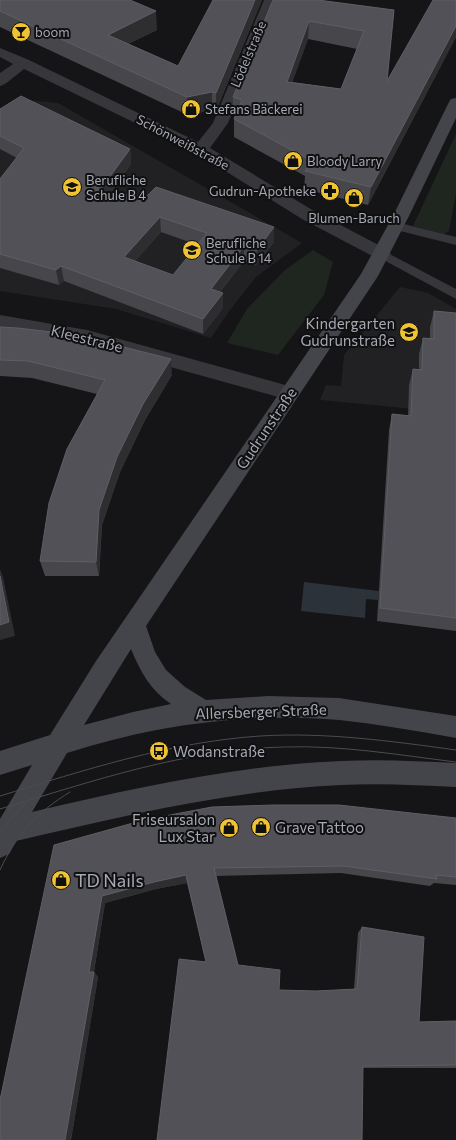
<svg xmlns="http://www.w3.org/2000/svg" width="456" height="1140" font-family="Commissioner,sans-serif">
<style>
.built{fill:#212123}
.green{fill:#1f2620}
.water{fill:#2b323a}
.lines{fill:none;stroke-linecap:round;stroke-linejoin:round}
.lane{fill:#36363b;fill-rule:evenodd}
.street{fill:#36363b;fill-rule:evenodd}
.secondary{fill:#44454b;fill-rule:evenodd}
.tram{stroke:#4b4c52;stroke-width:1}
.wall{fill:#46464b;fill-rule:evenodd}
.shaded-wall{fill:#2e2e31}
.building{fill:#515157;stroke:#5e5f66;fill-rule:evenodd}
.labels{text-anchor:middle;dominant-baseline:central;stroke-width:4;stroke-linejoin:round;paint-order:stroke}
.far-poi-label{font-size:13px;fill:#a6aab6;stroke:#101011;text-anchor:start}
.far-street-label{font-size:13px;fill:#a6aab6;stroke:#101011}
.poi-label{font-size:15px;fill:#a6aab6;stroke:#101011;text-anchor:end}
.street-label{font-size:15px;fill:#a6aab6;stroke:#101011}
.near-poi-label{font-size:18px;fill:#a6aab6;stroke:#101011;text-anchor:start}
</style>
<rect width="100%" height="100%" fill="#151416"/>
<!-- built -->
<g class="built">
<path d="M15,99L58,103L302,243L256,277L230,310L211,338L116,309L0,291V124Z"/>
<path d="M400,287L428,293L456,309V413L320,400L326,385L341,386L344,355Z"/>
</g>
<!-- green -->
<g class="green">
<path d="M456,134V194L449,231L444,234L413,226Z"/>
<path d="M313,250L333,262L324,295L278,355L227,343L247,309L285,270Z"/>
</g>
<!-- water -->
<path class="water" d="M304,582L379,591L378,600L366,599L365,618L301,611Z"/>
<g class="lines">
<!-- lane -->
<g class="lane">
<path d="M396,222L456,237V245L392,229L390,226L392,223Z"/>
<path d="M382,250L456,289V299L378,257L376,254L378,251Z"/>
</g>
<!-- street -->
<g class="street">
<path d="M264,0H278L228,123L210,148L314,211L388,250L391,254L388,258L382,260L376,258L302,219L195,152L24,69C17,74 6,85 0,86V73L13,64L0,57V48L29,60L198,142L213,123Z"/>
<path d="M0,315L87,330L289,386L296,388L299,393L296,398L289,400L87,344L0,327Z"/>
</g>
<!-- secondary -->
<path class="secondary" d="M456,98V118L409,216L378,276L146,626L155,652L166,670L185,687L206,700L268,696L339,698L456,716V738C417,731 378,724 339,720C247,712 155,725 67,753L32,812C133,788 237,765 341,761C380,759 418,761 456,763V787C418,785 379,783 341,785C231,790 123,816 16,841L9,854L0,858V819L32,765L0,775V751L50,735L96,661L361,274L393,216L449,102L451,99ZM131,649C140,671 151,691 171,704L133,712L84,725Z"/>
<!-- tram -->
<g class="tram">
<path d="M0,796C85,770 170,742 260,736C325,732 391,741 456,750"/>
<path d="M0,809C93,781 186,749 284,747C341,745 399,755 456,762"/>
<path d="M0,831L26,803"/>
<path d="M0,870C16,835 37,812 70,792"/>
</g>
</g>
<!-- wall -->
<g class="wall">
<path d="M0,0L157,30L128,44L178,66L262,0L216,111L212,110L188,115L0,27Z"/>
<path d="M456,0V37L368,205L304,189L305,176L234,137V119L235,116H233V97L323,1L394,10L387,81ZM308,39L357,49L341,89L292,82Z"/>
<path d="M0,109L130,149L131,164L110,194L274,242L256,265L244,261L220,292L223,308L203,334L64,281L59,285L0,268V179L17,158L0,149ZM161,232L198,245L173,275L135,261Z"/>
<path d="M434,311L456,313V631L377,621L389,430L392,414L408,416L409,385L413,369L419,370V354L423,338H430V327Z"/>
<path d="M0,327L172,375L145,420L120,472L102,525L99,576H45L40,561L97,394L32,378L0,376Z"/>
<path d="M456,818V885L434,883L430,886L341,873L216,876L238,965L279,990L316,991L354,989L358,933L362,927L419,1022L456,1021V1068H363L206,962L187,883L156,889L105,903L94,972L98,977L71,1140L54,845Z"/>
</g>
<!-- shaded-wall -->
<g class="shaded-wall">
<path d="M255,0H262L216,111V93Z"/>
<path d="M156,11L157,30L110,53L108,35Z"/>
<path d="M309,21L308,39L286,100L287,82Z"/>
<path d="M456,26V37L368,205L371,187Z"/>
<path d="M212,92V110L188,115L187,97Z"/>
<path d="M130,149L131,164L100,208L98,193Z"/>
<path d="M160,217L161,232L126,272L124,257Z"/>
<path d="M274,227V242L256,265L257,250Z"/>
<path d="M244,246V261L211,303V289Z"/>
<path d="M61,266L64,281L59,285L56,270Z"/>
<path d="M223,293V308L203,334V319Z"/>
<path d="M171,359L172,375L145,420L120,472L102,525L99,576L96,562L99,510L117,457L143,404Z"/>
<path d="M0,569L3,577L15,636L0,640Z"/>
<path d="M186,875L187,883L156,889L105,903L93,977L89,972L102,896L154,882Z"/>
<path d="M94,972L98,977L71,1140H65Z"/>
</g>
<!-- building -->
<g class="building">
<path d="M0,0H130L156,11L108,35L178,66L213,0H255L216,93L212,92L187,97L0,11Z"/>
<path d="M273,0H318L394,10L387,81L433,0H456V26L371,187L305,171L312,161L234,119L242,100L233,97ZM309,21L364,31L341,89L287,82Z"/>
<path d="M21,96L130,149L98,193L147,196L156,187L274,227L257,250L244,246L211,289L223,293L203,319L61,266L56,270L0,254V179L24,148L0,136V109ZM160,217L207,233L173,275L124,257Z"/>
<path d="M434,311L456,313V618L380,608L392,414L411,416L413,369L422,370L423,338L434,339Z"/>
<path d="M0,327L18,328L76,335L171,359L143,404L117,457L99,510L96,562L40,561L49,503L67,449L105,380L28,361L0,360Z"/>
<path d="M0,576L9,622L0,625Z"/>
<path d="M274,805H339L456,818V877L436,875L437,879L344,866L214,868L238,965L280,970L279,990L316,991L357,989L362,927L424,937L419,1022L456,1021V1065L363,1066L362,1140H157L179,959L206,962L186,875L154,882L102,896L89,972H94L65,1140H0V1100L54,845L144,820L212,807Z"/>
</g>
<!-- icons -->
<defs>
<symbol id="bar-disc" viewBox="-11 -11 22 22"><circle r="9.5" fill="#efc334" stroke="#101011"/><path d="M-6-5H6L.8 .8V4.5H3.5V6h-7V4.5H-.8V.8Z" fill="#111"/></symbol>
<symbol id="shop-disc" viewBox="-11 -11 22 22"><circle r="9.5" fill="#efc334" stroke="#101011"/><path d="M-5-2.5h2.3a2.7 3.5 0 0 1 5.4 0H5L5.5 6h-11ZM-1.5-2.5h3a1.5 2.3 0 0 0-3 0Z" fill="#111"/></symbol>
<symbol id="school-disc" viewBox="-11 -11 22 22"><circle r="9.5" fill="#efc334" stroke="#101011"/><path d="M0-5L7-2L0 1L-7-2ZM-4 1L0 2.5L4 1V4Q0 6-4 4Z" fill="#111"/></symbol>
<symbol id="pharmacy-disc" viewBox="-11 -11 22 22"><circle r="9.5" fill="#efc334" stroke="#101011"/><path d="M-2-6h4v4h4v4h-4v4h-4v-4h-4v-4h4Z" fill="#111"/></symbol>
<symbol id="bus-disc" viewBox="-11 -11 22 22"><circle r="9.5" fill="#efc334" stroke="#101011"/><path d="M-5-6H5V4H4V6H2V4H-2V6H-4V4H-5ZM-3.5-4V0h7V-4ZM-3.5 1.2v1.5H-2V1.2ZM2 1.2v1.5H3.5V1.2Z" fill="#111"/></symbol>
</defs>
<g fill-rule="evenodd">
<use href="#bar-disc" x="10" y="21" width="22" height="22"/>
<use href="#shop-disc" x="180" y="98" width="22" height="22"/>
<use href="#shop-disc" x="282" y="150" width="22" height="22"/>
<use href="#school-disc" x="61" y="176" width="22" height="22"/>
<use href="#pharmacy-disc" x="319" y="180" width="22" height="22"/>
<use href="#shop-disc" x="343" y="187" width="22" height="22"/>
<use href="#school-disc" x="181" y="239" width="22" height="22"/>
<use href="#school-disc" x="398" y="321" width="22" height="22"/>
<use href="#bus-disc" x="148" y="740" width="22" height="22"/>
<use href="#shop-disc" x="250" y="816" width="22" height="22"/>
<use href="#shop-disc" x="218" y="817" width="22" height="22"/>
<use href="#shop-disc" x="50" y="869" width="22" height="22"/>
</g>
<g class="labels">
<!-- far-poi labels -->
<g class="far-poi-label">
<text x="35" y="32">boom</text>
<text x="205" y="109">Stefans Bäckerei</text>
<text x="307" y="161">Bloody Larry</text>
<text x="86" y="180">Berufliche<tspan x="86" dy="15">Schule B 4</tspan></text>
<text x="316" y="191" text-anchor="end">Gudrun-Apotheke</text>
<text x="354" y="218" text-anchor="middle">Blumen-Baruch</text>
<text x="206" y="243">Berufliche<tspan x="206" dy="15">Schule B 14</tspan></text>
</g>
<!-- far-street labels -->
<g class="far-street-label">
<text transform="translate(248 54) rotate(-67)">Lödelstraße</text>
<text transform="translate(183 142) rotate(28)">Schönweißstraße</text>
</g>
<!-- poi labels -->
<g class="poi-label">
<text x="395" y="323">Kindergarten<tspan x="395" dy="17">Gudrunstraße</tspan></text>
<text x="173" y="751" text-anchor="start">Wodanstraße</text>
<text x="215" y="819">Friseursalon<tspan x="215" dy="17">Lux Star</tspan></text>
<text x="275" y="827" text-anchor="start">Grave Tattoo</text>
</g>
<!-- street labels -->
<g class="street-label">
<text transform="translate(87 338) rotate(14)">Kleestraße</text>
<text transform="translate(266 428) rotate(-56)">Gudrunstraße</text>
<text transform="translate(261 711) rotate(-2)">Allersberger Straße</text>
</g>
<!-- near-poi labels -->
<g class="near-poi-label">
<text x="75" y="880">TD Nails</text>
</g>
</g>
</svg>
